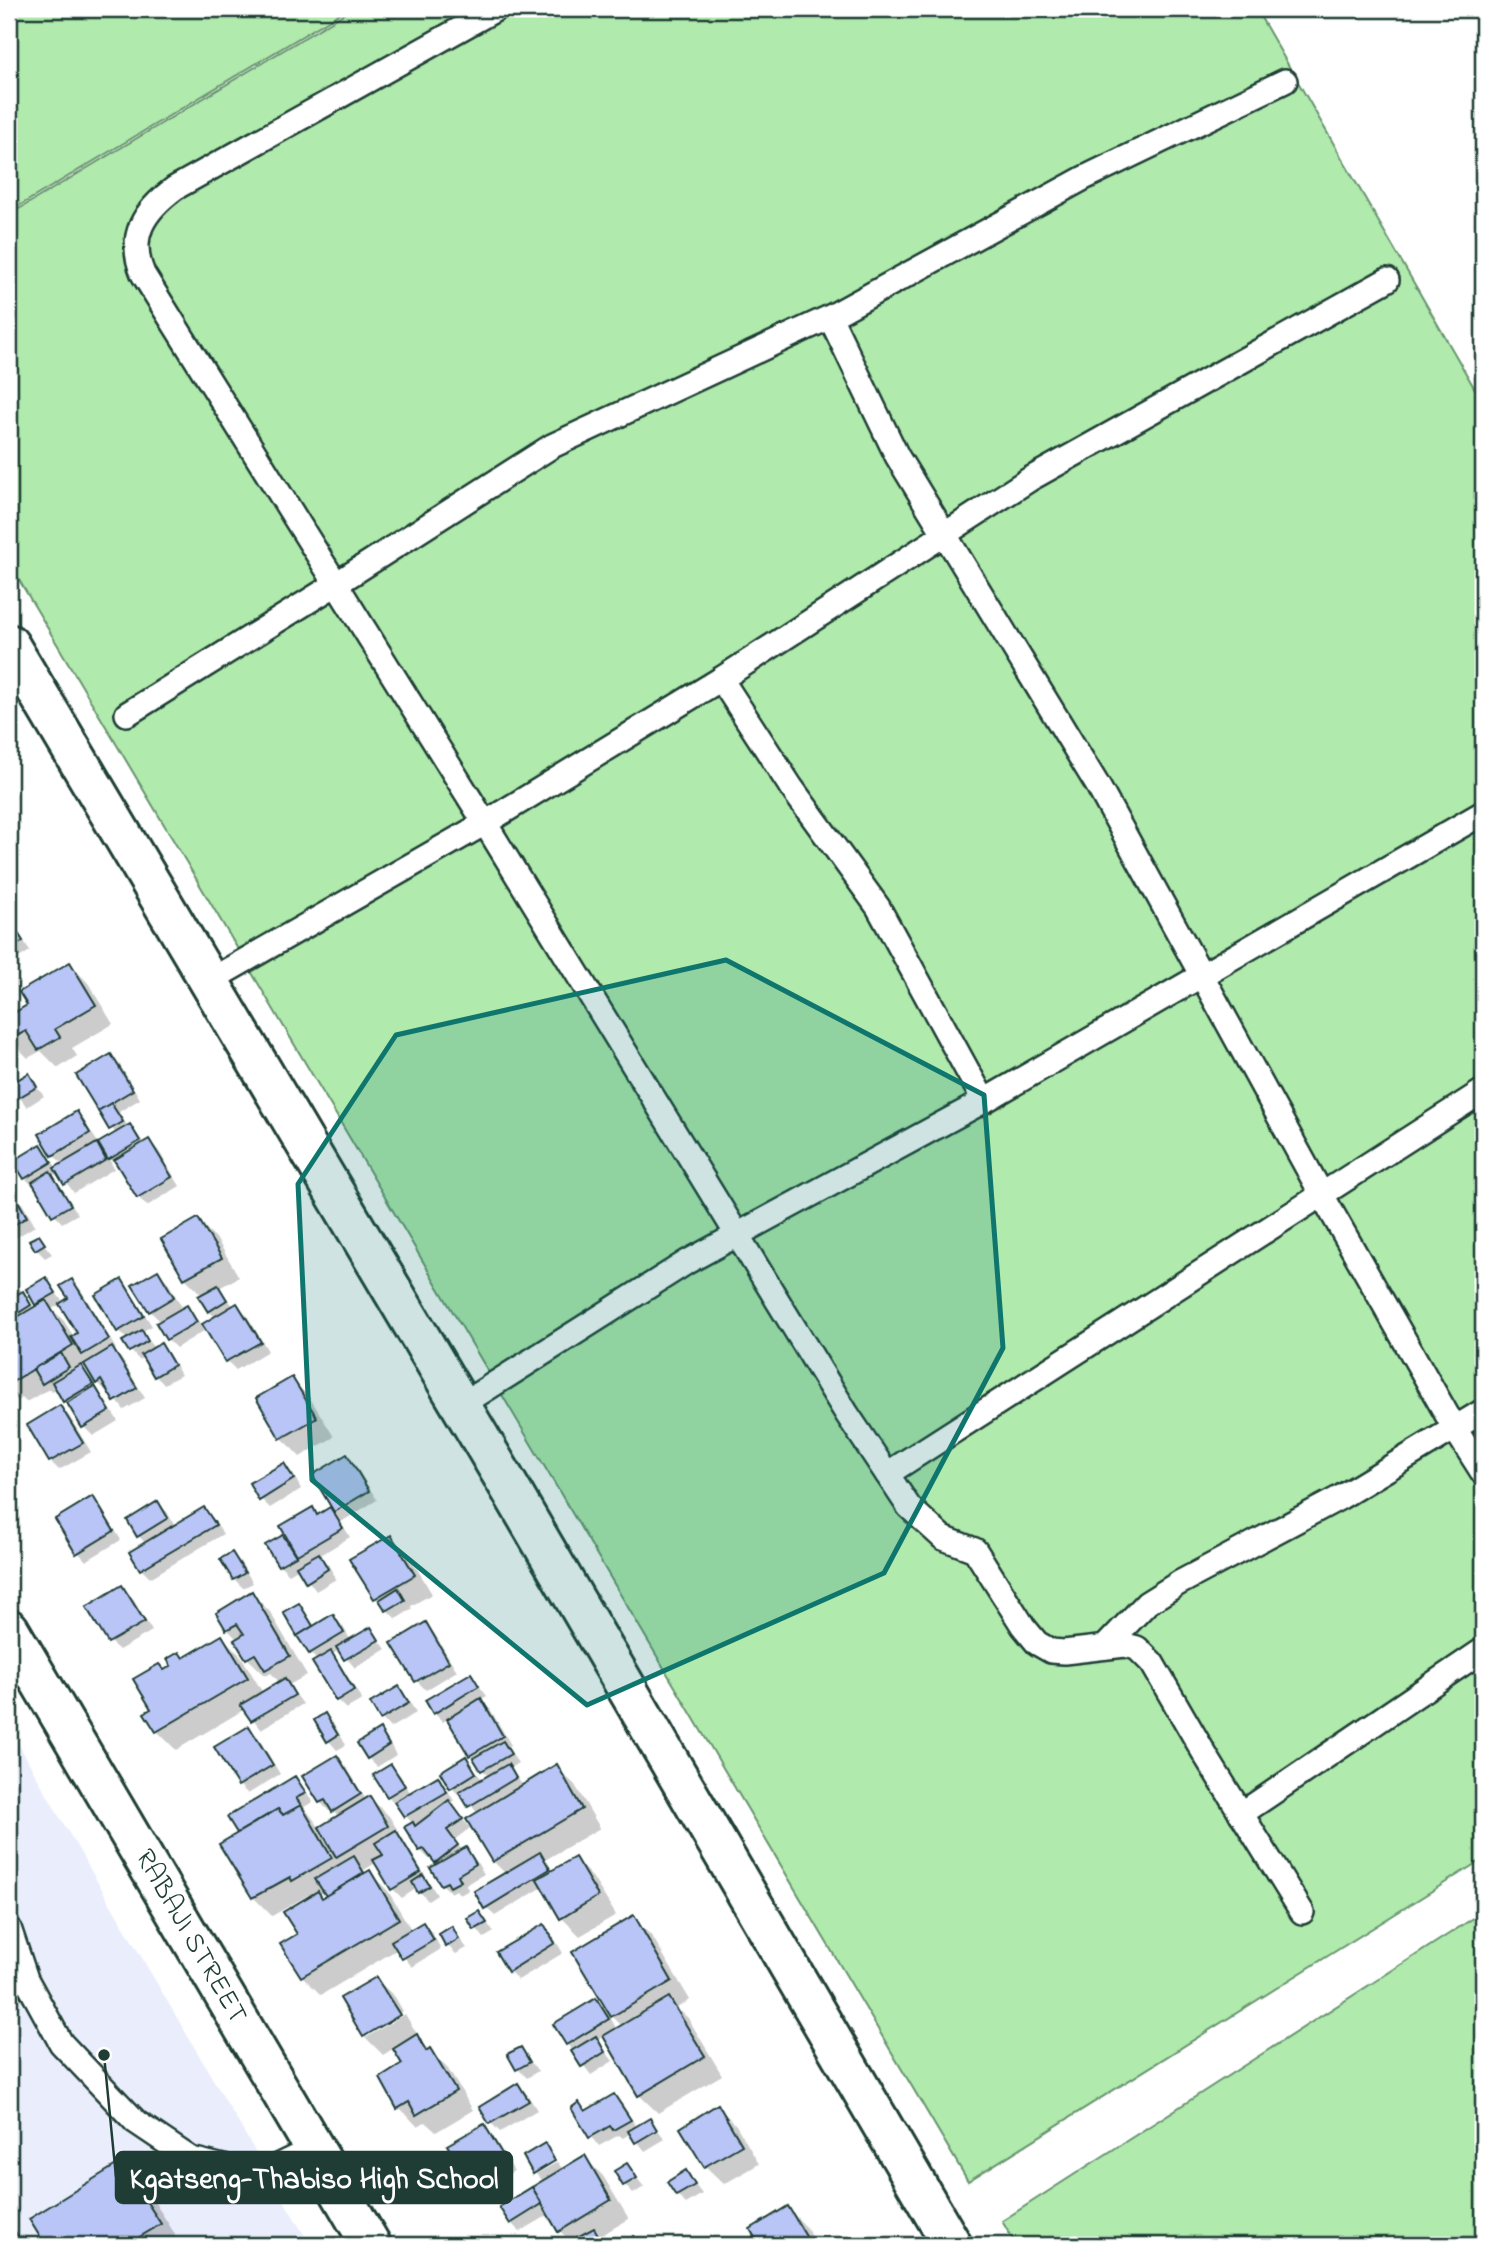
<svg xmlns="http://www.w3.org/2000/svg" width="1492" height="2254" font-family="'Indie Flower',sans-serif">
<style>
.built{fill:#eaeefc}
.green{fill:#b1eaad;stroke:#689470;stroke-width:2}
.shadow{fill:#0003;fill-rule:evenodd}
.building{fill:#b8c5f6;stroke:#1f3d34;stroke-width:2}
.lines{fill:none;stroke-linecap:round;stroke-linejoin:round}
.lane-casing{stroke:#1f3d34;stroke-width:28}
.street-casing{stroke:#1f3d34;stroke-width:44}
.lane{stroke:#fff;stroke-width:23}
.street{stroke:#fff;stroke-width:38}
.marked{fill:#0f766e;fill-opacity:0.2;stroke:#0f766e;stroke-width:5;stroke-linejoin:round}
.labels{text-anchor:middle;dominant-baseline:central;stroke-width:7;stroke-linejoin:round;paint-order:stroke}
.street-label{font-size:28px;fill:#1f3d34;stroke:#fff}
.leader{fill:none;stroke:#1f3d34;stroke-width:2.5}
.callout-dot{fill:#1f3d34;stroke:#fff;stroke-width:2.5}
.callout{fill:#1f3d34;stroke:#1f3d34;stroke-width:2.5}
.callout-label{font-size:30px;text-anchor:middle;font-weight:bold;fill:#fff}
</style>
<rect width="100%" height="100%" fill="#fff"/>
<filter id="ink" filterUnits="userSpaceOnUse"><feTurbulence type="fractalNoise" baseFrequency=".0143" numOctaves="2"/><feDisplacementMap in="SourceGraphic" scale="14" xChannelSelector="R" yChannelSelector="G"/><feConvolveMatrix kernelMatrix="1 2 1 2 8 2 1 2 1" color-interpolation-filters="sRGB"/></filter>
<g filter="url(#ink)">
<!-- built -->
<path class="built" d="M9,1727L59,1816L310,2245H9Z"/>
<!-- green -->
<g class="green">
<path d="M9,9H347L9,212Z"/>
<path d="M352,9H1256L1483,403V1859L968,2181L9,563V215Z"/>
<path d="M1483,1912V2245H1016L1002,2221Z"/>
</g>
<!-- shadow -->
<g class="shadow">
<path d="M9,916L30,951L9,964Z"/>
<path d="M70,964L88,983L113,1024L72,1048L77,1056L58,1068L41,1051L28,1058L10,1040L9,997L19,1012L29,1006Z"/>
<path d="M111,1057L120,1065L140,1099L119,1112L128,1127L138,1135L144,1144L149,1141L158,1150L180,1186L147,1206L138,1197L120,1167L109,1158L114,1169L74,1193L59,1172L53,1176L78,1214L62,1223L54,1214L36,1186L34,1187L25,1178L15,1162L41,1146L57,1168L63,1164L53,1155L77,1114L85,1123L99,1144L116,1134L79,1076Z"/>
<path d="M28,1076L44,1096L27,1107L11,1086Z"/>
<path d="M9,1172L14,1182L9,1185Z"/>
<path d="M13,1195L22,1203L35,1226L9,1242V1197Z"/>
<path d="M197,1220L216,1238L239,1277L219,1288L234,1307L237,1305L246,1314L268,1351L236,1370L227,1361L207,1329L176,1348L167,1339L161,1322L150,1311L158,1272L167,1281L183,1309L187,1307L202,1326L216,1318L209,1311L203,1296L185,1278L163,1240Z"/>
<path d="M38,1237L52,1254L45,1258L36,1249Z"/>
<path d="M9,1274L35,1309L39,1306L37,1304L46,1280L64,1303L70,1299L72,1281L81,1290L116,1349L113,1351L121,1358L145,1398L124,1410L109,1390L106,1391L96,1381L87,1366L83,1369L91,1378L118,1421L93,1436L84,1427L57,1388L52,1391L49,1389L26,1402L22,1398L18,1401L9,1392ZM61,1304L79,1334L74,1337L64,1321L52,1309Z"/>
<path d="M122,1282L130,1291L152,1326L141,1332L155,1349L160,1346L169,1354L181,1375L164,1384L155,1376L144,1357L139,1360L131,1351L125,1341L128,1340L119,1331Z"/>
<path d="M292,1380L310,1398L334,1437L300,1457L282,1438L259,1399Z"/>
<path d="M60,1407L69,1416L91,1452L59,1470L50,1461L29,1426Z"/>
<path d="M347,1456L355,1465L377,1500L341,1522L350,1537L319,1556L328,1564L336,1579L316,1591L299,1568L289,1574L280,1565L268,1545L283,1537L292,1546L313,1509L319,1516L333,1508Z"/>
<path d="M284,1465L293,1474L301,1489L270,1508L261,1499Z"/>
<path d="M93,1499L101,1507L121,1540L86,1561L78,1552Z"/>
<path d="M158,1503L167,1512L175,1526L204,1509L213,1518L223,1534L150,1578L141,1569L146,1544L138,1535Z"/>
<path d="M390,1537L409,1555L432,1594L411,1606L412,1609L396,1619L375,1598Z"/>
<path d="M232,1554L241,1563L253,1583L243,1588L234,1579Z"/>
<path d="M122,1587L131,1596L152,1631L119,1650L110,1642Z"/>
<path d="M252,1593L270,1612L307,1675L289,1685L303,1704L261,1729L245,1709L176,1750L157,1731L153,1710L165,1671L222,1637L241,1656L263,1693L280,1683L271,1673L266,1676L247,1658L238,1640L227,1629Z"/>
<path d="M298,1605L315,1627L333,1616L342,1625L351,1641L371,1629L386,1649L355,1668L340,1650L332,1654L339,1662L362,1700L346,1709L337,1700L318,1661L310,1653L285,1613Z"/>
<path d="M426,1624L434,1633L457,1671L426,1690L417,1681L394,1643Z"/>
<path d="M471,1675L487,1696L480,1700L490,1709L511,1745L507,1747L518,1763L510,1768L523,1786L556,1767L575,1785L600,1828L545,1860L554,1872L575,1859L593,1878L616,1915L580,1936L562,1918L543,1887L495,1916L486,1908L506,1874L493,1861L478,1814L463,1795L461,1797L452,1788L466,1758L483,1781L489,1777L470,1755L449,1718L443,1722L434,1713Z"/>
<path d="M398,1688L407,1697L416,1713L390,1728L382,1719L373,1704Z"/>
<path d="M325,1716L334,1724L346,1745L337,1750L329,1741Z"/>
<path d="M249,1728L258,1737L280,1774L248,1794L239,1785Z"/>
<path d="M379,1731L388,1740L396,1755L377,1767L368,1758Z"/>
<path d="M337,1757L346,1766L366,1800L370,1798L389,1816L437,1895L428,1901L417,1888L402,1898L393,1889L377,1862L364,1870L366,1874L369,1872L388,1891L412,1931L423,1924L432,1933L441,1949L412,1967L398,1949L321,1995L302,1976L299,1935L311,1897L308,1895L272,1916L253,1897L222,1845L240,1834L239,1832L295,1778L313,1802L304,1807L320,1828L339,1817L332,1809L329,1811L320,1802ZM325,1891L327,1895L324,1899L319,1895Z"/>
<path d="M391,1766L400,1775L411,1794L437,1778L446,1787L454,1801L450,1804L470,1828L454,1840L463,1851L466,1849L474,1858L484,1874L465,1885L469,1890L460,1895L456,1890L451,1893L442,1884L439,1865L433,1857L429,1859L420,1850L413,1824L388,1796Z"/>
<path d="M9,1806L20,1819L9,1828Z"/>
<path d="M479,1913L494,1932L484,1938L469,1919Z"/>
<path d="M633,1918L652,1936L690,2000L677,2008L688,2018L722,2075L658,2113L639,2095L604,2036L597,2040L613,2061L591,2075L567,2044L596,2000L607,2011L617,2030L623,2027L610,2014Z"/>
<path d="M543,1926L552,1935L563,1953L518,1980L509,1971Z"/>
<path d="M451,1928L467,1948L456,1954L448,1946Z"/>
<path d="M376,1979L395,1997L403,2011L367,2033V2037L405,2014L417,2034L415,2036L448,2069L473,2110L436,2132L425,2122L417,2126L399,2107L405,2065L394,2048L383,2055L364,2036Z"/>
<path d="M520,2049L538,2071L527,2078L518,2069Z"/>
<path d="M518,2085L527,2094L537,2110L500,2132L491,2123L481,2107Z"/>
<path d="M614,2096L623,2105L637,2128L650,2120L665,2139L645,2151L631,2133L623,2138L619,2135L599,2146L591,2137L573,2108L579,2105L587,2112Z"/>
<path d="M718,2107L736,2125L759,2164L724,2184L705,2166Z"/>
<path d="M483,2126L492,2135L514,2171L480,2190L472,2182Z"/>
<path d="M585,2158L603,2176L629,2219L600,2236L606,2245H574L560,2231L550,2214L520,2232L511,2223L544,2182L536,2174L558,2162L563,2171Z"/>
<path d="M121,2165L148,2192L182,2245H47L31,2220Z"/>
<path d="M627,2165L644,2187L633,2194L625,2185Z"/>
<path d="M686,2173L702,2194L686,2204L677,2195Z"/>
<path d="M788,2208L806,2227L817,2245H761L752,2230Z"/>
<path d="M12,2230L27,2245H9V2233Z"/>
</g>
<!-- building -->
<g class="building">
<path d="M9,919L23,941L9,950Z"/>
<path d="M70,962L96,1005L55,1029L60,1037L38,1050L26,1031L9,1040V1016L27,1005L19,992Z"/>
<path d="M111,1054L133,1090L98,1111L76,1075Z"/>
<path d="M29,1073L37,1087L16,1099L9,1085Z"/>
<path d="M111,1103L123,1122L109,1130L98,1111Z"/>
<path d="M77,1111L90,1133L52,1156L39,1134Z"/>
<path d="M130,1124L140,1141L108,1160L98,1143Z"/>
<path d="M149,1139L172,1177L137,1198L114,1160Z"/>
<path d="M97,1143L106,1160L64,1185L54,1168Z"/>
<path d="M41,1144L52,1162L24,1179L13,1161Z"/>
<path d="M50,1171L71,1205L52,1216L32,1182Z"/>
<path d="M13,1192L27,1217L9,1228V1195Z"/>
<path d="M198,1218L222,1258L184,1279L161,1239Z"/>
<path d="M39,1235L45,1244L35,1250L29,1240Z"/>
<path d="M158,1270L174,1297L149,1312L132,1285Z"/>
<path d="M46,1277L56,1293L35,1305L26,1289Z"/>
<path d="M72,1279L109,1339L82,1355L71,1337L77,1333L59,1304L68,1298L60,1286Z"/>
<path d="M122,1279L144,1316L117,1332L95,1295Z"/>
<path d="M218,1285L227,1300L208,1312L198,1296Z"/>
<path d="M23,1291L31,1305L9,1319V1299Z"/>
<path d="M46,1300L73,1345L9,1384V1322Z"/>
<path d="M237,1303L261,1342L225,1362L202,1324Z"/>
<path d="M187,1305L197,1322L166,1340L156,1323Z"/>
<path d="M142,1330L148,1341L129,1352L122,1341Z"/>
<path d="M161,1343L174,1365L154,1377L141,1355Z"/>
<path d="M112,1347L137,1388L114,1402L101,1380L96,1384L84,1364Z"/>
<path d="M61,1353L69,1367L42,1384L33,1369Z"/>
<path d="M81,1365L93,1384L63,1402L52,1382Z"/>
<path d="M292,1377L317,1418L280,1439L256,1398Z"/>
<path d="M95,1386L110,1411L82,1428L67,1403Z"/>
<path d="M60,1405L83,1443L49,1462L27,1425Z"/>
<path d="M347,1454L369,1491L334,1512L312,1475Z"/>
<path d="M284,1463L294,1479L259,1501L249,1483Z"/>
<path d="M93,1496L114,1531L76,1554L55,1519Z"/>
<path d="M158,1501L168,1518L137,1537L127,1520Z"/>
<path d="M204,1507L216,1525L140,1570L129,1552Z"/>
<path d="M313,1507L317,1515L330,1507L343,1528L297,1555L280,1526Z"/>
<path d="M283,1535L296,1556L278,1566L265,1545Z"/>
<path d="M391,1535L415,1575L374,1599L349,1559Z"/>
<path d="M232,1552L245,1573L233,1580L220,1559Z"/>
<path d="M319,1553L328,1569L306,1583L296,1566Z"/>
<path d="M122,1585L145,1622L108,1643L86,1607Z"/>
<path d="M398,1588L405,1600L386,1611L379,1600Z"/>
<path d="M252,1591L290,1656L265,1670L255,1654L246,1659L234,1640L244,1634L237,1624L226,1630L216,1613Z"/>
<path d="M299,1603L313,1626L297,1636L283,1612Z"/>
<path d="M333,1614L344,1633L309,1654L297,1636Z"/>
<path d="M426,1622L449,1662L415,1682L391,1643Z"/>
<path d="M371,1627L379,1640L344,1660L336,1647Z"/>
<path d="M222,1635L248,1678L156,1732L144,1713L151,1709L133,1679L159,1664L164,1670L171,1666L167,1659L179,1652L183,1658Z"/>
<path d="M331,1651L354,1690L336,1701L312,1662Z"/>
<path d="M471,1673L479,1686L433,1714L425,1700Z"/>
<path d="M285,1678L295,1695L251,1721L240,1705Z"/>
<path d="M399,1686L409,1703L380,1720L370,1703Z"/>
<path d="M481,1698L503,1736L469,1756L447,1719Z"/>
<path d="M325,1713L338,1735L327,1742L314,1720Z"/>
<path d="M249,1726L273,1765L238,1786L214,1747Z"/>
<path d="M380,1729L389,1745L367,1759L357,1743Z"/>
<path d="M503,1741L511,1754L481,1771L473,1758Z"/>
<path d="M337,1755L361,1794L332,1812L325,1800L319,1803L302,1776Z"/>
<path d="M466,1756L476,1773L450,1789L440,1772Z"/>
<path d="M391,1764L405,1786L387,1797L373,1775Z"/>
<path d="M508,1764L516,1778L468,1807L459,1792Z"/>
<path d="M557,1764L582,1809L492,1862L466,1819Z"/>
<path d="M295,1776L306,1793L296,1798L301,1805L283,1815L278,1809L237,1833L227,1817Z"/>
<path d="M438,1776L447,1792L404,1817L394,1802Z"/>
<path d="M370,1796L388,1826L336,1857L319,1827Z"/>
<path d="M449,1800L463,1819L447,1830L458,1845L435,1863L424,1849L419,1851L404,1827L413,1822L415,1826Z"/>
<path d="M301,1805L332,1858L292,1881L290,1877L252,1898L219,1844L278,1809L283,1815Z"/>
<path d="M396,1830L421,1872L391,1890L373,1860L383,1855L375,1843Z"/>
<path d="M466,1847L476,1864L458,1875L461,1881L450,1887L447,1882L441,1885L430,1868Z"/>
<path d="M540,1852L550,1869L484,1909L474,1891Z"/>
<path d="M354,1856L364,1873L326,1896L315,1879Z"/>
<path d="M575,1857L598,1896L560,1919L537,1879Z"/>
<path d="M370,1870L399,1919L301,1977L280,1944L297,1934L283,1912L318,1891L322,1898Z"/>
<path d="M423,1875L430,1886L418,1893L412,1882Z"/>
<path d="M479,1911L487,1923L474,1930L467,1918Z"/>
<path d="M634,1915L672,1981L611,2017L572,1952Z"/>
<path d="M423,1922L434,1940L402,1959L391,1941Z"/>
<path d="M544,1924L555,1943L508,1972L496,1952Z"/>
<path d="M452,1926L459,1939L446,1947L439,1934Z"/>
<path d="M376,1977L400,2015L363,2037L340,1998Z"/>
<path d="M669,1997L705,2056L638,2096L603,2036Z"/>
<path d="M596,1998L609,2019L566,2045L553,2024Z"/>
<path d="M417,2034L426,2051L430,2048L456,2091L416,2115L409,2102L397,2109L380,2078L402,2064L393,2049Z"/>
<path d="M596,2036L605,2052L581,2067L571,2051Z"/>
<path d="M521,2047L530,2062L516,2070L507,2054Z"/>
<path d="M518,2083L529,2101L489,2124L479,2107Z"/>
<path d="M614,2094L631,2120L613,2130L610,2126L589,2138L571,2108L579,2102L585,2111Z"/>
<path d="M718,2104L742,2145L704,2167L680,2128Z"/>
<path d="M650,2118L657,2130L635,2143L628,2131Z"/>
<path d="M484,2124L507,2162L470,2183L447,2145Z"/>
<path d="M545,2143L555,2161L533,2174L523,2156Z"/>
<path d="M585,2155L611,2200L558,2232L532,2187Z"/>
<path d="M121,2162L161,2224L126,2245H45L29,2219Z"/>
<path d="M627,2163L637,2178L623,2186L614,2171Z"/>
<path d="M686,2170L695,2185L676,2196L667,2182Z"/>
<path d="M532,2187L542,2204L510,2224L499,2207Z"/>
<path d="M788,2206L811,2245H759L750,2229Z"/>
<path d="M13,2228L23,2245H9V2231Z"/>
<path d="M594,2228L603,2243L598,2245H583L577,2237Z"/>
<path d="M634,2236L640,2245H618Z"/>
</g>
<g class="lines">
<defs>
<g id="lane">
<path d="M496,9L175,188C144,211 127,236 143,274L485,823L847,1414L909,1507L943,1538L975,1550L1023,1626L1037,1643L1051,1651L1064,1652L1125,1645L1137,1648L1152,1663L1207,1758L1302,1912"/>
<path d="M830,317L897,456L1098,786L1322,1195L1455,1429L1483,1473"/>
<path d="M721,679L791,787L878,907L984,1101"/>
<path d="M127,714L336,584L552,446L830,317L1084,178L1285,81"/>
<path d="M209,981L485,823L721,679L1030,479L1387,280"/>
<path d="M461,1405L687,1262L984,1101L1483,813"/>
<path d="M887,1474L1483,1091"/>
<path d="M1105,1647L1147,1603L1179,1583L1341,1497L1483,1411"/>
<path d="M1241,1814L1483,1650"/>
<path d="M9,1928L26,1979L61,2043L136,2122L191,2159L236,2170L273,2168L314,2148"/>
</g>
<g id="street">
<path d="M9,644L508,1485L952,2245"/>
<path d="M9,1629L371,2245"/>
</g>
</defs>
<!-- lane casing -->
<use href="#lane" class="lane-casing"/>
<!-- street casing -->
<use href="#street" class="street-casing"/>
<!-- lane -->
<use href="#lane" class="lane"/>
<!-- street -->
<use href="#street" class="street"/>
</g>
</g>
<!-- marked area -->
<path class="marked" d="M726,960L984,1095L1003,1348L884,1573L587,1705L312,1480L298,1184L396,1035Z"/>
<g class="labels">
<!-- street labels -->
<g class="street-label">
<text transform="translate(190 1937) rotate(60)">RABAJI STREET</text>
</g>
</g>
<!-- callouts -->
<path class="leader" d="M104 2055L116 2177"/>
<circle class="callout-dot" cx="104" cy="2055" r="7"/>
<rect class="callout" x="116" y="2152" width="396" height="51" rx="7"/>
<g class="callout-label">
<text x="314" y="2188">Kgatseng-Thabiso High School</text>
</g>
<!-- margin -->
<rect width="1492" height="2254" fill="none" stroke="#fff" stroke-width="35"/>
<rect x="18" y="18" width="1457" height="2219" fill="none" stroke="#1f3d34" stroke-width="2.5" filter="url(#ink)"/>
</svg>
